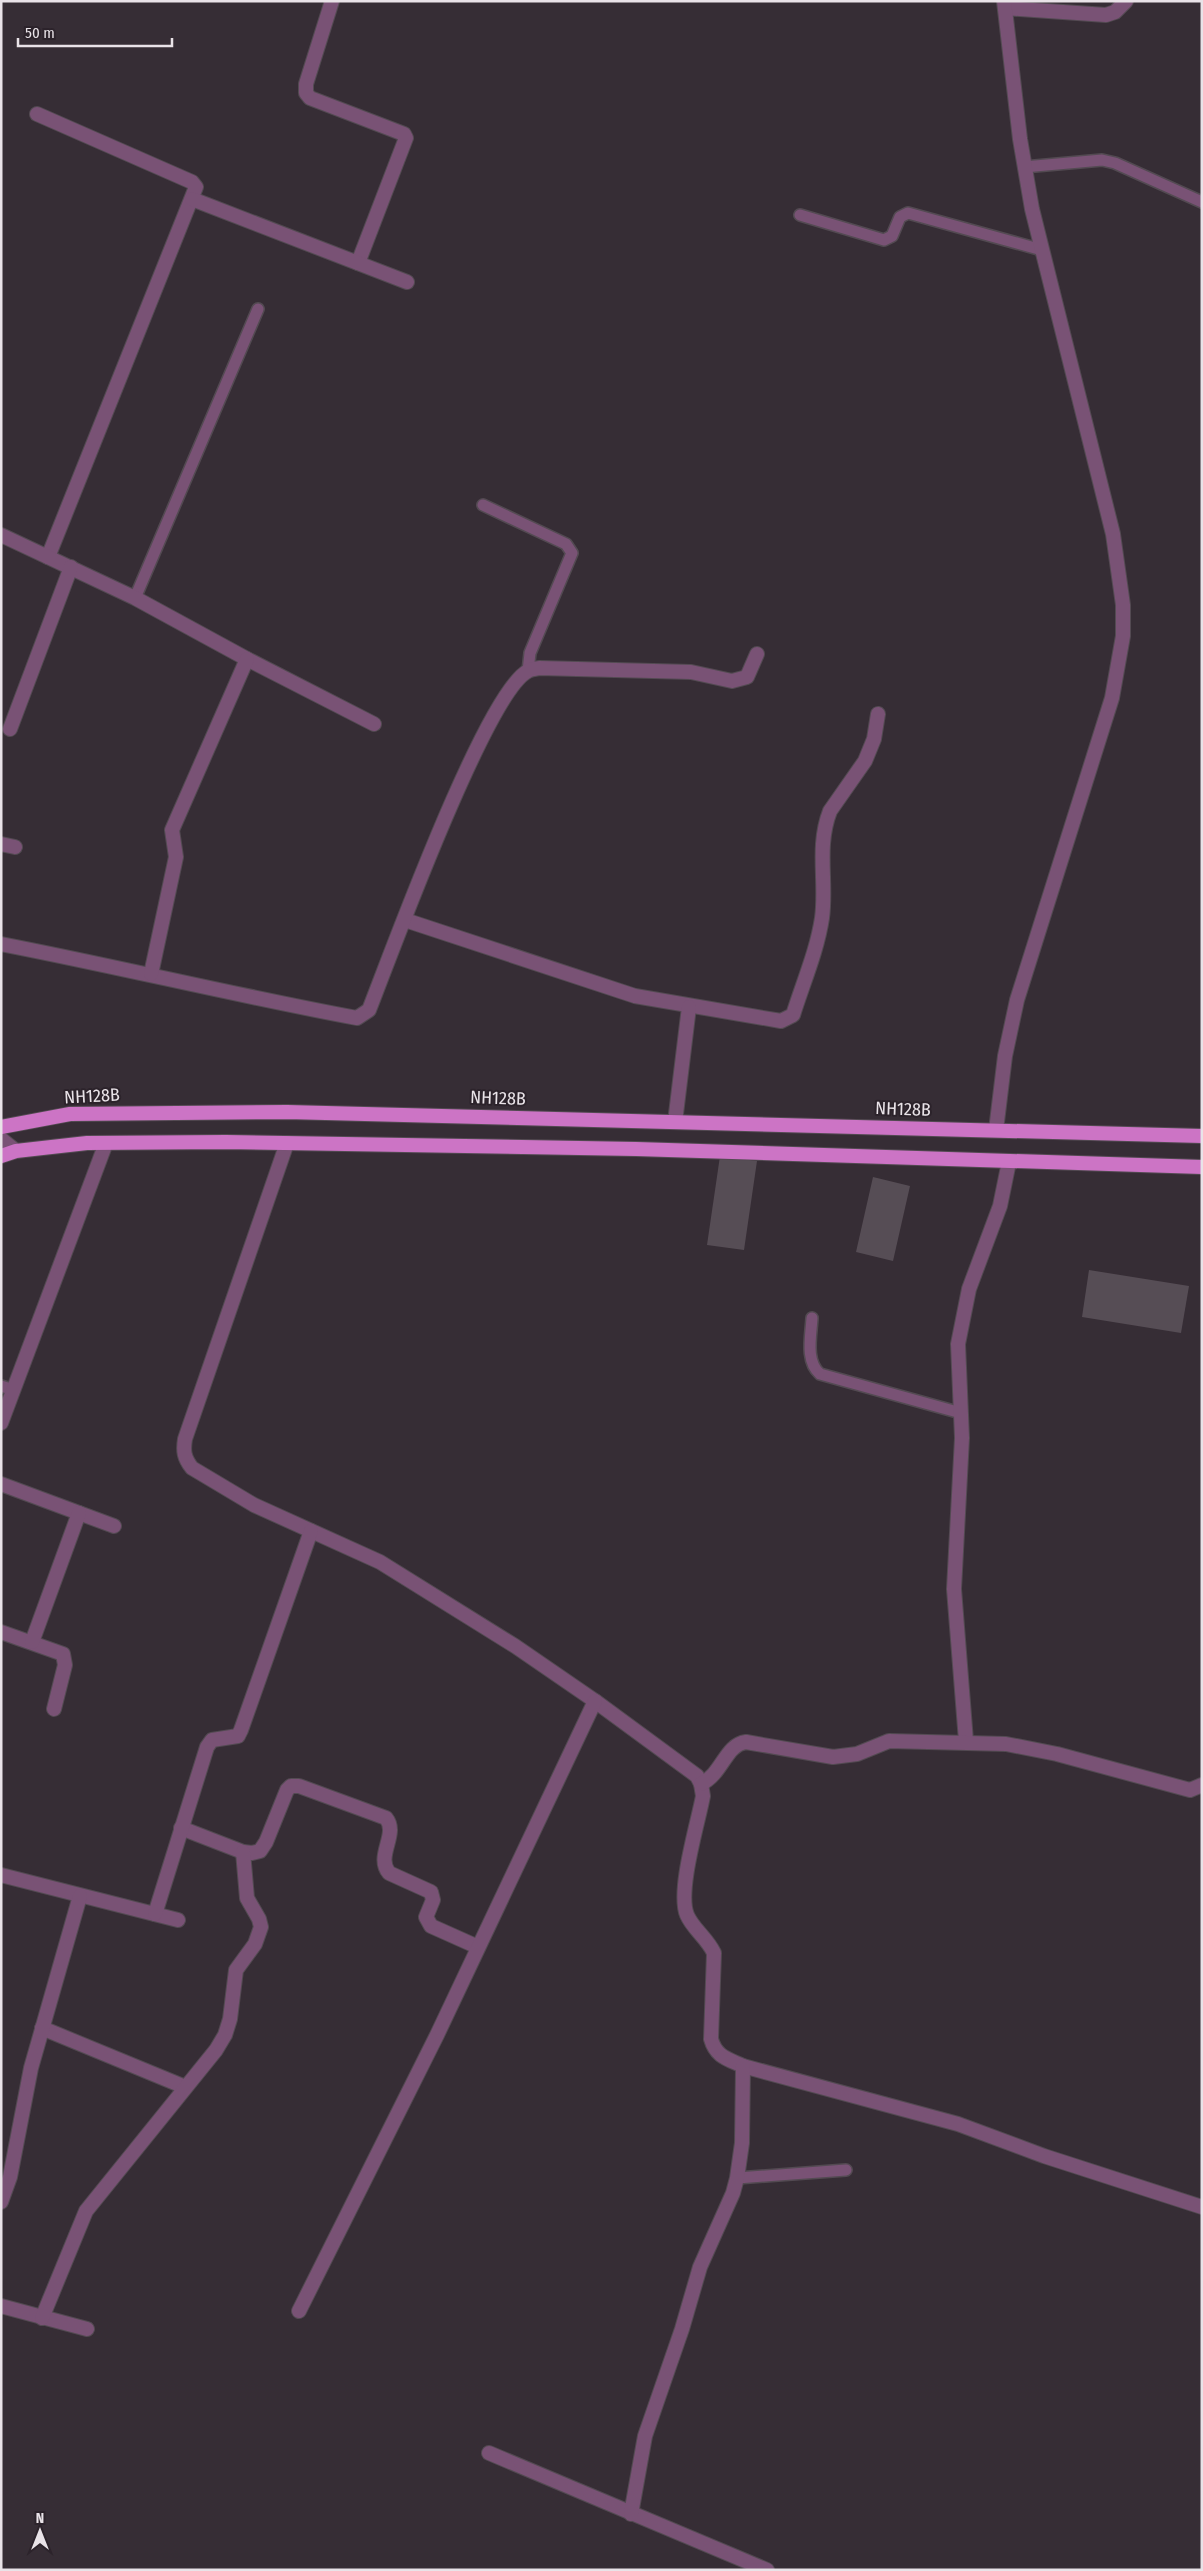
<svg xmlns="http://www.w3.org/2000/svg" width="1203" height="2571" font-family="'Fira Sans Condensed',sans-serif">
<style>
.building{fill:#564d55}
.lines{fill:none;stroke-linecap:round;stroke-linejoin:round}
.service-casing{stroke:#534a52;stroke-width:14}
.minor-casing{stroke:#534a52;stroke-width:16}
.tertiary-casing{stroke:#534a52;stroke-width:16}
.trunk-casing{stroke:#534a52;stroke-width:16}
.service{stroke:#795275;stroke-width:11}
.minor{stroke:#795275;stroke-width:14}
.tertiary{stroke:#795275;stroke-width:14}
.trunk{stroke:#cc74c5;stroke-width:14}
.labels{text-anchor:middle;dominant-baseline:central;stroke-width:4;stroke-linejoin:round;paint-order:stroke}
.street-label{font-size:18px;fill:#e9e3e8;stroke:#2c232b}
</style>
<rect width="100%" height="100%" fill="#362d35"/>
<!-- building -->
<g class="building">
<path d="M720,1156L757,1161L744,1250L707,1245Z"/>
<path d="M873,1177L910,1186L893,1261L856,1252Z"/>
<path d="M1089,1270L1189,1286L1181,1333L1082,1317Z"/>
</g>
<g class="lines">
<defs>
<g id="service">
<path d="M1024,167L1102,160L1115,163L1202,202"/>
<path d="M800,215L884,240L892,236L900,217L908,213L1042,250"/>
<path d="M483,505L566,544L572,553L530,653L528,671"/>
<path d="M135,598L258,309"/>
<path d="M812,1318C811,1336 805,1361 820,1374L961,1413"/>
<path d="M1,1386L14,1390"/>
<path d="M737,2178L846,2170"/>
</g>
<g id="minor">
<path d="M332,1L306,84V93L310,98L404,134L406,138L358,263"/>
<path d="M1005,8L1106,15L1115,12L1126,1"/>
<path d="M37,114L192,182L196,187L48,557"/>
<path d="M192,199L407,282"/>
<path d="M1,535L135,598L247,659L374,724"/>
<path d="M10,729L71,567"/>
<path d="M1,844L15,847"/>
<path d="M405,920L635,996L781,1021L793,1015C803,983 817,951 822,918C827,882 816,847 830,811L865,761L874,739L878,714"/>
<path d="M1,944C120,967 238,996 357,1018L369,1010C391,954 486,693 528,671C531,669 535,669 539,668L691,672L732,681L747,677L757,654"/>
<path d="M151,974L176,857L172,830L247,659"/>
<path d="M675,1122L689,1007"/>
<path d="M996,1130L1005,1056L1017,1000L1112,698L1123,636V605L1113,534L1032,209L1020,139L1004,1"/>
<path d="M287,1143L185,1439C183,1451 184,1458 192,1468L254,1505L380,1562L515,1646L595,1701L697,1776L701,1784L703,1796C698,1823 677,1891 687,1915C693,1929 707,1938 714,1953L711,2039C716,2057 728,2059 743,2066L958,2124L1044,2156L1202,2207"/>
<path d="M1,1423L106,1143"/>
<path d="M1,1484L114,1526"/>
<path d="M1,1632L63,1654L65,1665L54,1709"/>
<path d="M32,1642L79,1513"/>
<path d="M966,1741L954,1589L962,1438L958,1344L969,1289L1000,1206L1009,1162"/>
<path d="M701,1784C723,1773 725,1745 746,1742L833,1757L857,1754L889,1741L1006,1744L1057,1754L1190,1790L1202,1785"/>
<path d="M181,1828L243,1852L252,1853L260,1851L266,1842L287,1790L291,1786H299L386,1818C399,1834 375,1856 389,1873L431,1892L433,1900L426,1917L431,1926L478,1947"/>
<path d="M1,1875L178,1920"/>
<path d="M155,1914L207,1747L212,1740L238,1736L241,1730L311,1531"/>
<path d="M42,2028L185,2087"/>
<path d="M1,2202L10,2177L31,2068L80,1896"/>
<path d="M1,2306L87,2329"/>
<path d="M299,2311L437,2035L595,1701"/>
<path d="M42,2318L86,2211L216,2050L225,2035L230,2019L236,1970L255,1944L261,1927L259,1919L247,1898L243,1852"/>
<path d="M489,2453L767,2570"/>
<path d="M631,2514L645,2436L682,2329L700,2267L733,2193L737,2178L742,2143L743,2066"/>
</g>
<path id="tertiary" d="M1,1139L16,1151"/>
<g id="trunk">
<path d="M1,1127L70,1114L287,1112L1202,1136"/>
<path d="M1,1156L16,1151L87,1143L226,1142L636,1149L1202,1167"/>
</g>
</defs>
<!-- service casing -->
<use href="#service" class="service-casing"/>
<!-- minor casing -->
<use href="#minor" class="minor-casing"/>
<!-- tertiary casing -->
<use href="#tertiary" class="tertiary-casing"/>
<!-- trunk casing -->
<use href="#trunk" class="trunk-casing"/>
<!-- service -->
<use href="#service" class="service"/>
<!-- minor -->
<use href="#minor" class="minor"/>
<!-- tertiary -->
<use href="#tertiary" class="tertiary"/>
<!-- trunk -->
<use href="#trunk" class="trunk"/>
</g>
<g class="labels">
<!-- street labels -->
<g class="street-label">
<text transform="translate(92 1096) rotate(-3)">NH128B</text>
<text transform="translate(498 1098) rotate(2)">NH128B</text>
<text transform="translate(903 1109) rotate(2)">NH128B</text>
</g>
</g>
<!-- border -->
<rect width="1203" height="2571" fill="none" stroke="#e9e3e8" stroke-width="5"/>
<!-- north arrow -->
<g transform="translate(40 2531)" stroke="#2c232b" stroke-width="4" paint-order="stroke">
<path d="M0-4L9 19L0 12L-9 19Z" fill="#e9e3e8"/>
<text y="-8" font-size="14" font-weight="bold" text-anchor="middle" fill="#e9e3e8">N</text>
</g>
<!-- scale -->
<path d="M18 38v8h154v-8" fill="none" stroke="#e9e3e8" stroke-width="2.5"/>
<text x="25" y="38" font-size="15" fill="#e9e3e8" stroke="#2c232b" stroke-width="4" paint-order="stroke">50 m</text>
</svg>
